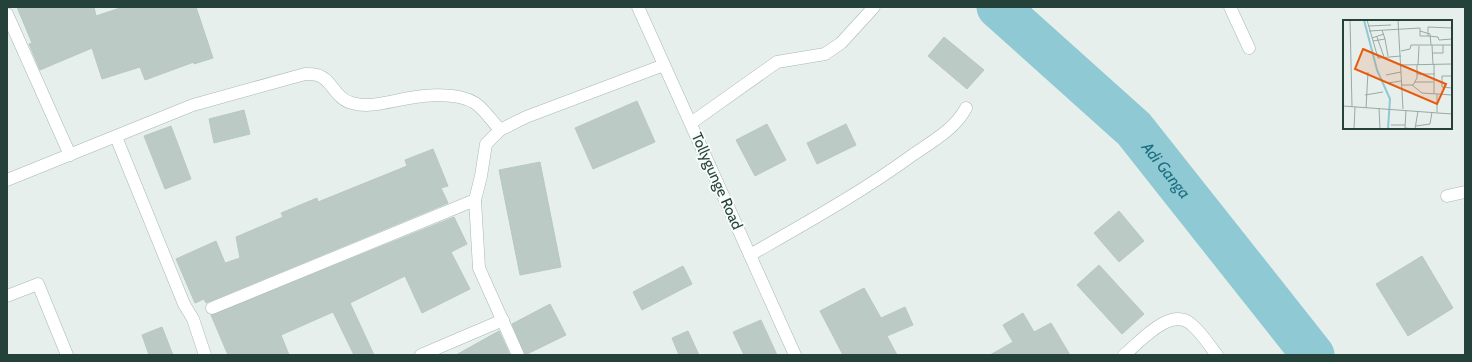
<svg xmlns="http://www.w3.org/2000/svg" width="1472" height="362" font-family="Cabin,sans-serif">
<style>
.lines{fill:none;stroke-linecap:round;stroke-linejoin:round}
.river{stroke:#8ec9d4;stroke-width:43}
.building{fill:#bbcac4;stroke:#b8c9c2}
.service-casing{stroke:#a8b8b2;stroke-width:13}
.minor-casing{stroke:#a8b8b2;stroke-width:13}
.tertiary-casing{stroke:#a8b8b2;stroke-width:13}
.service{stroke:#fff;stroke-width:12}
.minor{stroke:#fff;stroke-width:12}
.tertiary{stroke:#fff;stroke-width:12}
.labels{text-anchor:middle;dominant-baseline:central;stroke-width:4;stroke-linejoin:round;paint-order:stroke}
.street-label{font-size:15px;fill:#24423a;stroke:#f7fbf9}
.water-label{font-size:16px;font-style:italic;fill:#1c6f80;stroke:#f7fbf9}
.inset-river{fill:none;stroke:#8ec9d4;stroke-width:2}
.inset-road{fill:none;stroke:#98aaa4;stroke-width:1}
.view{fill:#e8590c;fill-opacity:0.15;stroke:#e8590c;stroke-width:2}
.inset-edge{fill:none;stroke:#24423a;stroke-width:2}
</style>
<rect width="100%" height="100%" fill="#e6efeb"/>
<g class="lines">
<!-- river -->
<path class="river" id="s1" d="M998,7L1134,129L1313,355"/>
</g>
<!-- building -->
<g class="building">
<path d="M17,7H94L96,16L123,7H196L213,58L194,64V62L145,80L140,67L102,79L92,48L40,70L29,44L32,43Z"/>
<path d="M944,37L984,70L967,89L928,56Z"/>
<path d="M637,101L655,142L593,169L575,128Z"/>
<path d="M244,110L250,134L214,143L209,119Z"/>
<path d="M767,124L786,160L755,176L736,140Z"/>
<path d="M846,124L856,145L817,164L807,143Z"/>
<path d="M171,126L191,179L165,189L144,136Z"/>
<path d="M433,149L448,186L441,188L448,203L206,303L204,299L195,303L176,259L216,241L225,263L240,258L236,237L283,217L281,213L317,198L318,202L407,166L405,160Z"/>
<path d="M540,162L561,267L520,275L499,170Z"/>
<path d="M1119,211L1144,241L1119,262L1094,233Z"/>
<path d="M454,217L467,244L451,252L470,289L422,313L405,276L350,303L374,355H354L333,312L281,335L289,355H228L211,315Z"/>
<path d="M1422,256L1453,308L1408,336L1376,284Z"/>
<path d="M1099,265L1144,314L1122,334L1077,285Z"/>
<path d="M683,266L692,284L642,310L633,292Z"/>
<path d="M864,288L881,318L905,307L913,325L887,336L897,355H843L820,311Z"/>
<path d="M550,304L566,335L525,355L512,324Z"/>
<path d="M1023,313L1034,332L1051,323L1070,355H990L1013,342L1003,325Z"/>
<path d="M761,320L777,355H744L733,332Z"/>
<path d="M162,327L173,355H149L142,335Z"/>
<path d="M499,331L510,355H456Z"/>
<path d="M688,331L699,355H679L672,338Z"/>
</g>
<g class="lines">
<defs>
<path id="service" d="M7,296L38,284L67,355"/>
<g id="minor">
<path d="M1230,7L1249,48"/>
<path d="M7,14L70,155"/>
<path d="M691,123L777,62L825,54L841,43L874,7"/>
<path d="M116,137L184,304L193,319L205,355"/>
<path d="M7,180L193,105L305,74C309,74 314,74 317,75C331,78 335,99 352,103C365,107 380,104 394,101C416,96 455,90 475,103C484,109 492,121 500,130"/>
<path d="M1447,196L1465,192"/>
<path d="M750,255C806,223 862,192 914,154C933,141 955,129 966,108"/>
<path d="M212,308L475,200"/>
<path d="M421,355L503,320"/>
<path d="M518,355L479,268L475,200L481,176L486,144L500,130L526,117L664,65"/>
<path d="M1124,355C1139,343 1170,306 1191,324C1201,332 1209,345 1217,355"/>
</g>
<path id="tertiary" d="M638,7L795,355"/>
</defs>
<!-- service casing -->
<use href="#service" class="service-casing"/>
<!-- minor casing -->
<use href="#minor" class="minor-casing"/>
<!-- tertiary casing -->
<use href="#tertiary" class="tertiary-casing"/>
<!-- service -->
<use href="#service" class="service"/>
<!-- minor -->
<use href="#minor" class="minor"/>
<!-- tertiary -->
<use href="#tertiary" class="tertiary"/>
</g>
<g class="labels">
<!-- street labels -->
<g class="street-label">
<text transform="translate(717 181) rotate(66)">Tollygunge Road</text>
</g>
<!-- water labels -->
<g class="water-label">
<text stroke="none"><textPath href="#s1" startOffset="235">Adi Ganga</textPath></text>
</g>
</g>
<!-- overview -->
<g transform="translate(1343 20)">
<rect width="109" height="109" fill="#e6efeb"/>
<path class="inset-river" d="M21,0L34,50L47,79L45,109"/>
<path class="inset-road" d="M7,0L9,87M24,0L35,38L58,36M55,0L60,89M25,6L48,5M109,8L85,7V16L95,17L96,20L109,19M26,11L77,8V16H85M77,11L87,14L88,25M34,17L41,37M29,18L41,14M42,19L45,36M30,21L42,19L39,10M89,25L90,45M58,31L67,29L68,25H109M89,33H100V25M58,45L109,44M75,45L76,26M74,54H92M43,55L58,52M109,56H99V67L109,68M72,62H90M45,63L58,61M59,65H70L74,58V45M69,65L79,73L109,75M91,74V44M94,74V92M22,75L40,72M0,86L109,94M23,88L25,52M36,88L37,109M63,90L62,108L72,109L75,91M48,105H62M73,106L87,104L89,92M11,109L12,87"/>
<path class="view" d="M20,29L103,64L94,84L12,49Z"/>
<rect width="109" height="109" class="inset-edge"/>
</g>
<!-- border -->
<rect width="1472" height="362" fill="none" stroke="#24423a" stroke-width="16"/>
</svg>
